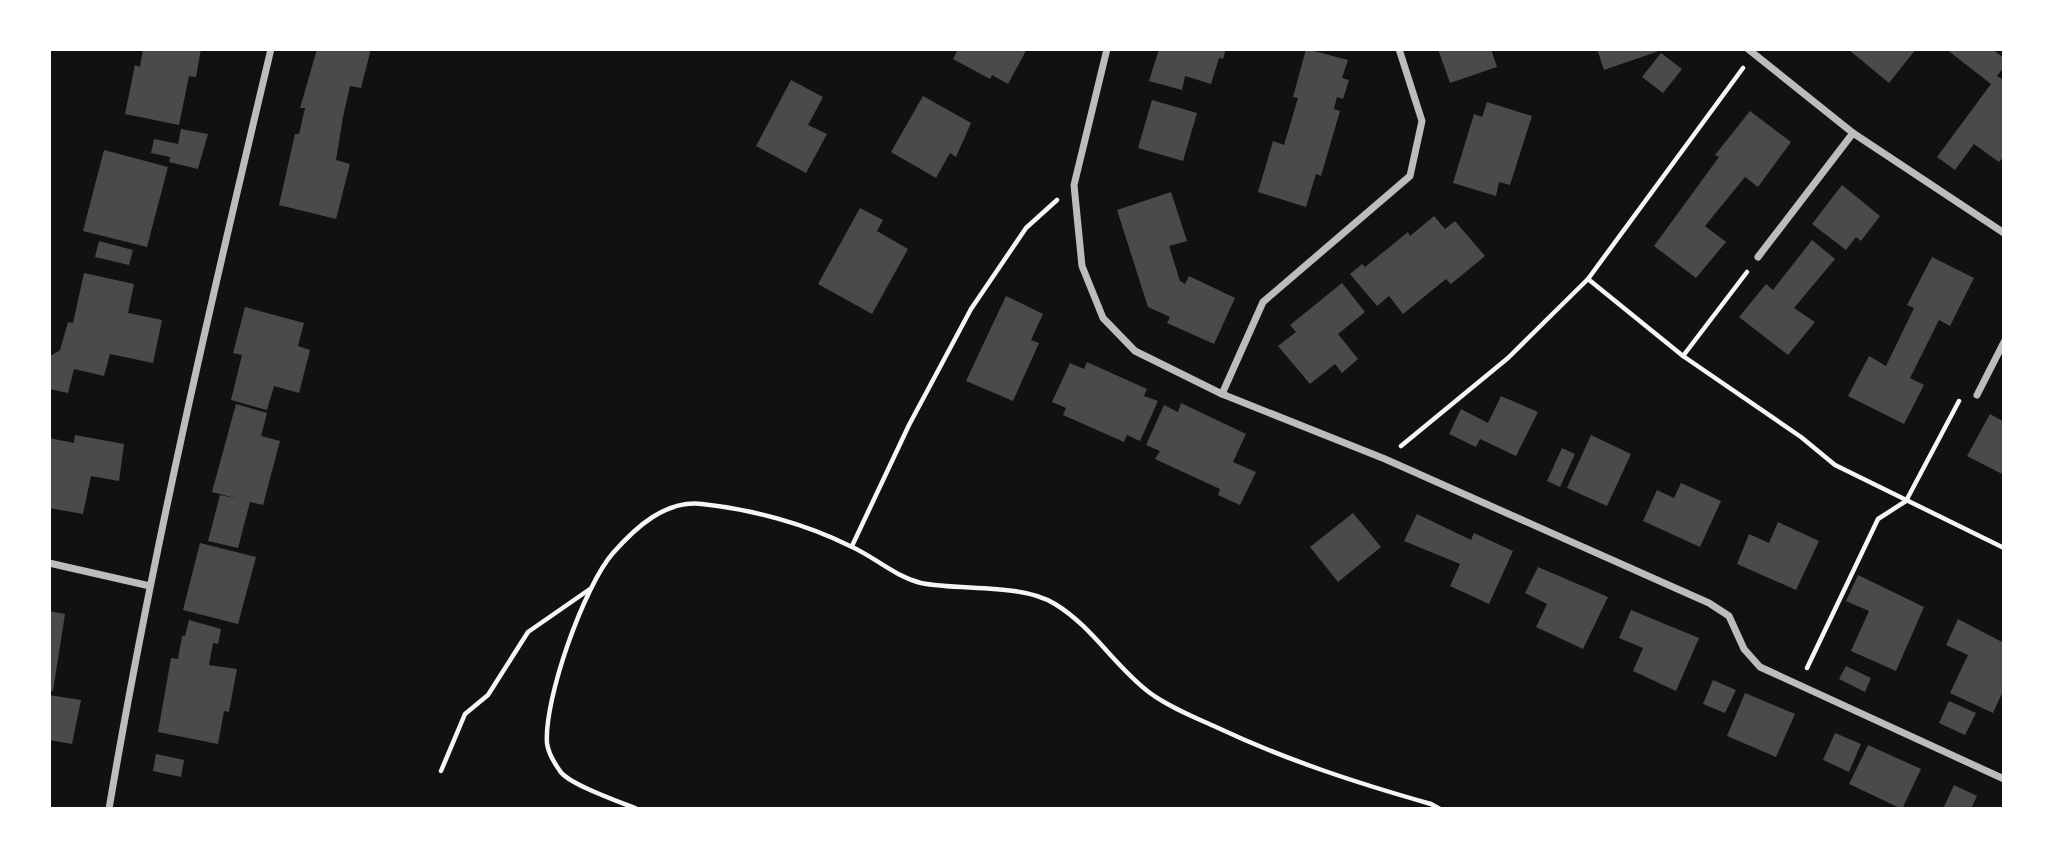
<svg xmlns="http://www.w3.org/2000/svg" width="2053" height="858" font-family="Cabin,sans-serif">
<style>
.building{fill:#4a4a4a}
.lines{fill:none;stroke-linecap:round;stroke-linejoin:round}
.path{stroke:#f5f5f5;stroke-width:4.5}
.minor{stroke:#bcbcbc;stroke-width:7}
</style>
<rect width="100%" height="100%" fill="#111"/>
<!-- building -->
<g class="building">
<path d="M143,49H201L196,77L189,76L179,125L125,114L135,65L140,67Z"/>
<path d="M317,49H371L361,88L350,86L343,117L336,160L350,164L336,219L279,205L295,134H299L305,108H300Z"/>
<path d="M958,49H1027L1008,84L992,75L990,79L953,59Z"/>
<path d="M1159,49H1226L1223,59L1219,58L1211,84L1185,76L1182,90L1149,81Z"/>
<path d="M1306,49L1348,60L1342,78L1349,80L1343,99L1337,97L1334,109L1340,111L1321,176L1316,174L1306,207L1258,192L1273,141L1284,145L1298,98L1293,97Z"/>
<path d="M1438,49H1491L1497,67L1450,83Z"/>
<path d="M1597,49H1662V50L1604,70Z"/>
<path d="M1848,49H1916L1889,83Z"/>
<path d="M1946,49H1992L2004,58V67L1997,76L2004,80V156L1999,162L1974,144L1955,170L1937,157L1991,84Z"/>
<path d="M1661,53L1682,69L1663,93L1642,77Z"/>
<path d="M791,80L823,97L808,125L827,134L806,173L756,146Z"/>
<path d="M923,96L971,123L956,157L950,153L936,178L891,152Z"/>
<path d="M1152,100L1197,113L1183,161L1138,148Z"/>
<path d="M1487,102L1532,116L1510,185L1499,182L1496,196L1453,183L1474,114L1482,117Z"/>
<path d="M1750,111L1791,142L1758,187L1745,177L1705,226L1726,242L1696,278L1654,246L1719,157L1715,155Z"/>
<path d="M181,129L208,134L198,169L169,162L170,157L151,153L154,139L178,144Z"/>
<path d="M104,150L168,167L147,247L83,231Z"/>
<path d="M1842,185L1880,216L1861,241L1856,237L1846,250L1812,224Z"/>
<path d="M1171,192L1187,241L1169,246L1180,281L1185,284L1189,276L1235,298L1214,344L1167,323L1170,317L1148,307L1117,210Z"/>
<path d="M860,208L883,220L877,231L908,249L872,314L818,284Z"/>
<path d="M1434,216L1445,229L1455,221L1485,256L1451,284L1446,279L1403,314L1389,296L1377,306L1350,274L1362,264L1365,267L1408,232L1410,236Z"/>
<path d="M1812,240L1835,259L1794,308L1815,322L1788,355L1739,317L1766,284L1773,290Z"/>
<path d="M99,241L133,250L129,265L95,257Z"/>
<path d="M1932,257L1974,278L1950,326L1939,320L1910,378L1924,385L1904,424L1848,396L1869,356L1886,366L1914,308L1907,305Z"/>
<path d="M84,273L134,284L128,313L162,320L153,363L110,354L104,376L74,369L68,393L49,389V357L60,350L68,322L73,323Z"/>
<path d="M1342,283L1365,312L1338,334L1358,359L1342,373L1335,364L1310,384L1278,346L1296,332L1290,325Z"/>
<path d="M1006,296L1043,314L1031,340L1039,343L1013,401L966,381Z"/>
<path d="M245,307L304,323L298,346L310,350L299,393L274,386L267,410L231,400L242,355L233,353Z"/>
<path d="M1087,362L1147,389L1144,396L1158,401L1140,441L1127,435L1124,442L1063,415L1066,408L1052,402L1070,363L1084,369Z"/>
<path d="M1501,396L1538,412L1516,456L1480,439L1476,447L1449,434L1461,409L1488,423Z"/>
<path d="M1181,403L1246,434L1233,462L1256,472L1240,505L1218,495L1220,489L1155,459L1160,451L1146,445L1164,405L1178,412Z"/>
<path d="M236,404L267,413L261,436L280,441L263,505L250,502L238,548L208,541L220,495L239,499L212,492Z"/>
<path d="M1990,414L2004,422V475L1967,456Z"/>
<path d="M75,435L124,444L119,481L91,476L83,514L49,508V438L74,443Z"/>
<path d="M1591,435L1631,454L1607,506L1567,488Z"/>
<path d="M1562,448L1575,454L1560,487L1547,481Z"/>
<path d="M1681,483L1721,501L1700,547L1643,521L1657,490L1674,498Z"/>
<path d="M1353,513L1381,547L1338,582L1310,547Z"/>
<path d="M1417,514L1471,540L1474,533L1513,551L1489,604L1450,586L1460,564L1404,541Z"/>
<path d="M1778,522L1819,541L1796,590L1737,564L1749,534L1769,543Z"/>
<path d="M200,543L256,557L238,624L183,610Z"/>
<path d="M1538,567L1608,597L1583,649L1536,627L1547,604L1525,593Z"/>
<path d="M1858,575L1924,607L1896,671L1851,651L1869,611L1846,601Z"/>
<path d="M1631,610L1699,638L1676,691L1633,671L1643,648L1619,638Z"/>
<path d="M49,611L65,614L53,691L49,690Z"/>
<path d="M1958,619L2004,643V689L1993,713L1950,693L1968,655L1946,645Z"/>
<path d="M189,620L221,629L218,644L213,643L209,665L237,669L229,712L224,711L218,744L158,732L171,658L178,659L182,636H185Z"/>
<path d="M1846,666L1871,678L1865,692L1839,679Z"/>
<path d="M1713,680L1736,690L1725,713L1703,704Z"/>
<path d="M1745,693L1795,714L1776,757L1727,736Z"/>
<path d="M49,695L81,700L72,744L49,740Z"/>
<path d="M1949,701L1976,713L1965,735L1939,723Z"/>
<path d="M1835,733L1861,744L1849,772L1823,760Z"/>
<path d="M1868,745L1921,769L1902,809L1849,784Z"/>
<path d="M156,754L184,760L181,777L153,771Z"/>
<path d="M1954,785L1977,796L1971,809H1943Z"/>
</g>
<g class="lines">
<!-- path -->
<g class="path">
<path d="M1588,279L1683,356L1801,437L1835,465L2004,548"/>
<path d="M1683,356L1747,272"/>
<path d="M1401,446L1508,358L1588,279L1743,68"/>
<path d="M852,546L909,425L971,309L1026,228L1057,200"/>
<path d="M1807,668L1878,519L1906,501L1959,401"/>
<path d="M441,771L465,714L488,695L528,632L590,589"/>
<path d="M637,809C620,802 568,784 560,771C555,764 548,752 547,743C544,699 584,586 613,553C636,527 665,500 702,504C751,509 806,524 850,546C875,557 894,576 921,583C961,591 1021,583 1055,604C1093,627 1115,667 1150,693C1169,707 1194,717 1216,727C1286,760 1357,783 1431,804L1440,809"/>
</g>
<!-- minor -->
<g class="minor">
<path d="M1107,49L1074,185L1082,266L1103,318L1135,351L1222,394L1385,459L1709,603L1729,616L1744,649L1760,667L2004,779"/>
<path d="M1748,49L1853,133L2004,233"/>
<path d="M1758,257L1853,133"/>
<path d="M1222,394L1263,302L1410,176L1422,121L1399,49"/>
<path d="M1977,395L2004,342"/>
<path d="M49,563L150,586"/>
<path d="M109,809C152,554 211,301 271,49"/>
</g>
</g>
<!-- border -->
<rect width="2053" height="858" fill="none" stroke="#ffffff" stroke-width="102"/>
</svg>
